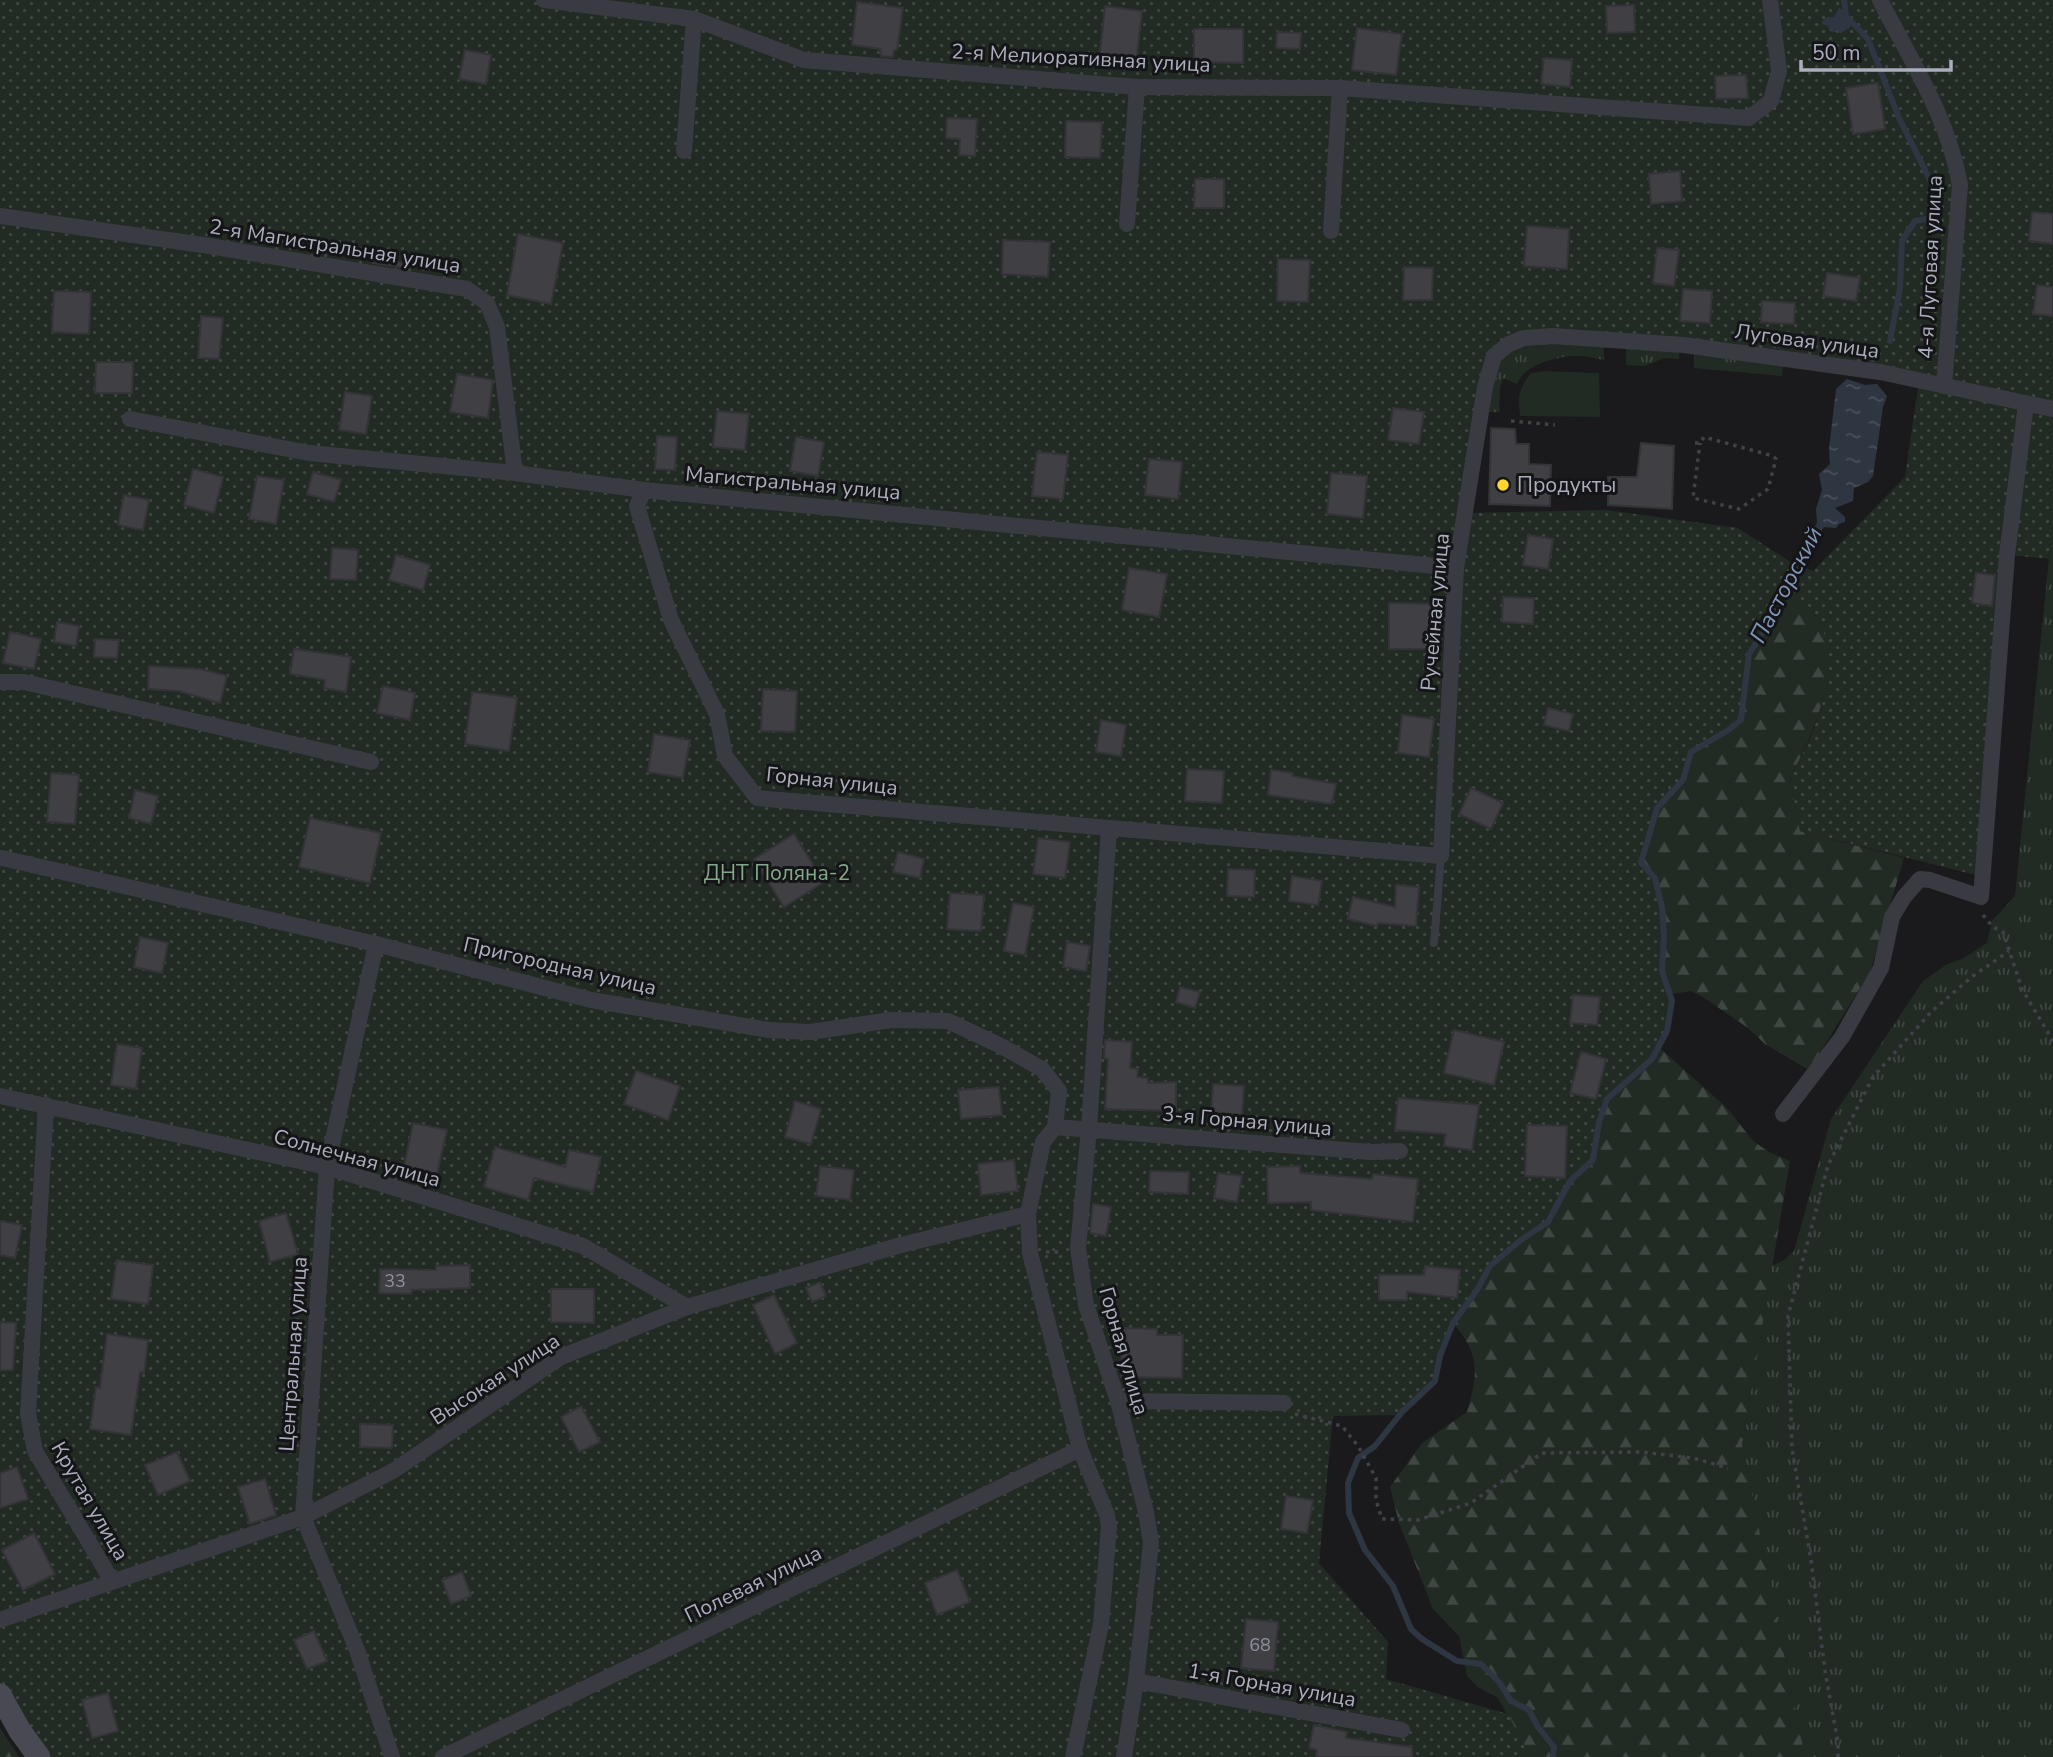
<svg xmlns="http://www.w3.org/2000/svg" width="2053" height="1757" font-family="'Nunito Sans',sans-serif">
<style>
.grass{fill:url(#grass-tufts)}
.forest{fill:url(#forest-firs)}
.park{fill:#212b24}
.garden{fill:url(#garden-dots);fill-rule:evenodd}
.water{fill:url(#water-ripples)}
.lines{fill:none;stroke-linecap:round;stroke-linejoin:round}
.stream{stroke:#2e3642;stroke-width:6}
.building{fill:#3f3f44;stroke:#343438;stroke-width:2}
.path{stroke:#404249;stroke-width:3.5;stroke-dasharray:3.5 5;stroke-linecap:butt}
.lane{stroke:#3a3b42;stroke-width:8}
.street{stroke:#3a3b42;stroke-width:16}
.secondary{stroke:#484952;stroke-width:23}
.poi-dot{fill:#fed530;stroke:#151517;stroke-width:2.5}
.labels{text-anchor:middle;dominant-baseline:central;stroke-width:6;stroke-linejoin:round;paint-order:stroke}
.number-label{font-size:18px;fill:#90929f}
.street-label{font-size:21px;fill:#abaebd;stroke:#151517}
.poi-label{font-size:21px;fill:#abaebd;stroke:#151517;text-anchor:start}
.park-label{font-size:21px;fill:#81a989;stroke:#151517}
.water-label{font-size:23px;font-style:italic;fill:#8197b9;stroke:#151517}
</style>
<defs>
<pattern id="grass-tufts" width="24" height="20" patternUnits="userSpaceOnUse" patternTransform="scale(1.75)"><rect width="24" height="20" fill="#212b24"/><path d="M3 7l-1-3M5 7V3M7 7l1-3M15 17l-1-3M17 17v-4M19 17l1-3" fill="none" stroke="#3f4742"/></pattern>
<pattern id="forest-firs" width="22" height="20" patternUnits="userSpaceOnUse" patternTransform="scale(1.75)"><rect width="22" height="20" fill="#212b24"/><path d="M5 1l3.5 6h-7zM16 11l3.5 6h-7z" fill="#3f4742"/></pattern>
<pattern id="garden-dots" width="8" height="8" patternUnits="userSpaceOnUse" patternTransform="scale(1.75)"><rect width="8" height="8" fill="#212b24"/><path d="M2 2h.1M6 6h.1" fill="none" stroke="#3f4742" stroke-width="1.8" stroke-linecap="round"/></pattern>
<pattern id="water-ripples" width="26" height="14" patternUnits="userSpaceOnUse" patternTransform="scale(1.75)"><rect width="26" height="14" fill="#2e3642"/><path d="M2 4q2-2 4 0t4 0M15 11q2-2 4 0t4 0" fill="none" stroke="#4a515b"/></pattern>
</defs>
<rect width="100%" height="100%" fill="#1a1a1c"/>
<!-- grass -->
<g class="grass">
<path d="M1603,338L1604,360C1595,358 1585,356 1576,356C1557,356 1523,365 1517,384L1503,378L1500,388L1499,412L1479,413L1485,387L1509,344Z"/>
<path d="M1626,339L1679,343V359L1664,358L1644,366L1626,365Z"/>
<path d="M1694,344L1784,357L1782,376L1694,368Z"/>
<path d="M2049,558L2053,559V1757H1805L1742,1445L1772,1266L1784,1260L1794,1251L1831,1119L1923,981L1946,965L1964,958L1987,943L1992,921L2015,896Z"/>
</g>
<!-- forest -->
<g class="forest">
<path d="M1785,592C1793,597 1806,602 1812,610C1817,617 1825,630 1827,638C1837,679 1810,743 1790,777L1800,831L1904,858L1870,972L1809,1070L1765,1044L1748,1028L1703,997L1691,991L1673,994L1662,971L1664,939L1641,863L1657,808L1685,777L1691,752L1740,720L1749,654L1772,618Z"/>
<path d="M1661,1049L1727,1108L1753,1141L1769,1152L1790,1161L1742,1445L1805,1757H1530L1498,1698L1478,1687L1467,1676L1459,1636L1433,1609L1399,1523L1390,1487L1422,1443L1467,1412C1478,1372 1481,1356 1453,1323L1475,1292L1490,1266L1521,1240L1548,1222L1570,1181L1593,1160L1607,1099Z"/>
<path d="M0,1728L19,1757H0Z"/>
</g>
<!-- park -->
<path class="park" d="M1545,371L1599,373L1600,417L1520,416C1518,395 1518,390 1531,373Z"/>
<!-- garden -->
<path class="garden" d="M0,0H2053V559L2007,555L1976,875L1800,831L1790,777C1816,734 1848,655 1812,610C1806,602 1793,598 1785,593L1772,618L1749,654L1741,720L1691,752L1685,777L1657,808L1641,863L1655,878L1664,939L1662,971L1673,994L1667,1031L1661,1049L1607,1099L1593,1160L1570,1181L1548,1222L1521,1240L1490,1266L1475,1292L1453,1323L1435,1381L1399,1415L1333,1416L1319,1563L1388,1642L1386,1679L1508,1714L1530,1757H39L0,1695ZM1553,336L1919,381L1905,477L1813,571L1789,561L1738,528L1606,510L1466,513L1494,356Z"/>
<!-- water -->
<g class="water">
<path d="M1839,8L1845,11L1852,20L1850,27L1841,33L1830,31L1828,26L1822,24V22L1827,17H1834Z"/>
<path d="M1847,379L1865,385L1877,384L1887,396L1883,407L1873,476L1868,482L1854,488L1853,501L1835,508L1845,517V522L1839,524L1836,528L1824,527L1817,537L1814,532L1817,522L1816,509L1822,490L1819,474L1830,464L1829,449L1836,389Z"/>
</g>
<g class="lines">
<!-- stream -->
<g class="stream">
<path d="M1844,0L1846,16L1868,39L1899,118L1933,186L1938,217L1915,221L1902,241L1900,288L1890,341"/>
<path d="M1553,1757L1554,1747L1538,1727L1529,1710L1511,1701L1500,1683L1481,1664L1457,1661L1422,1639L1411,1629L1393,1586L1365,1550L1349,1513L1348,1483L1358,1458L1375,1446L1402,1412L1435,1381L1440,1356L1453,1323L1477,1290L1490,1266L1521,1240L1548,1222L1570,1181L1593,1160L1599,1122L1607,1099L1652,1059L1667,1031L1672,1001L1662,971L1664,936L1662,907L1655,878L1641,863L1657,808L1683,780L1691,752L1727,731L1741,720L1749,654L1772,618L1818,527"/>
</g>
</g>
<!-- building -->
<g class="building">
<path d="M857,2L903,8L897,50H894L893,57L881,56L880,49L852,45Z"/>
<path d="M1634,5L1635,32L1607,33L1606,6Z"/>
<path d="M1105,6L1142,11L1136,65L1099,61Z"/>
<path d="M1357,28L1402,34L1396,75L1352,70Z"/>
<path d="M1194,29H1243V63L1194,62Z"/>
<path d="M1277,32L1301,33L1300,49L1276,48Z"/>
<path d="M465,50L491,55L486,84L459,79Z"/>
<path d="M1544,58L1572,60L1570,87L1541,84Z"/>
<path d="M1746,75L1748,98L1716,99L1715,76Z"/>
<path d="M1878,83L1885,129L1853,134L1846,88Z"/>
<path d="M947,118L977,119L975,156L959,155L960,139L946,138Z"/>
<path d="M1066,121L1102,122L1100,158L1065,157Z"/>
<path d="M1680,171L1682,201L1651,204L1649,174Z"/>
<path d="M1195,179H1224V208H1194Z"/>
<path d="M2032,212L2053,214V244L2029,241Z"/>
<path d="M1527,226L1569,229L1567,269L1524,266Z"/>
<path d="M518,234L563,243L551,304L507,295Z"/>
<path d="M1003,240L1050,242L1048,277L1002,274Z"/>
<path d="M1657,248L1679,250L1674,286L1653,283Z"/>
<path d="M374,258L406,263L405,268L373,263Z"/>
<path d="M1278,259L1310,260L1308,302L1277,301Z"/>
<path d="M1404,267L1433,268L1432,300H1403Z"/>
<path d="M1827,273L1860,278L1856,301L1823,296Z"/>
<path d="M2037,285L2053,287V316L2033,314Z"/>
<path d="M1683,289L1712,291L1710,323L1680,321Z"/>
<path d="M54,291L91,292L89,334L52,332Z"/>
<path d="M1762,301L1795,303L1794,324L1761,322Z"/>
<path d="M201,316L223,318L219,359L198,358Z"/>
<path d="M96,362H133L132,393H95Z"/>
<path d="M457,374L493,380L488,418L450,412Z"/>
<path d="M345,392L372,396L366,434L339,430Z"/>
<path d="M1393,408L1424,412L1419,444L1388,440Z"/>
<path d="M717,411L749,414L745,450L713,447Z"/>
<path d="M1491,428L1515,429L1516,444H1529V464L1551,465L1550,506L1489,504Z"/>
<path d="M657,436L677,437L675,470L655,469Z"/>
<path d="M796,437L824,442L818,476L790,471Z"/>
<path d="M1641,443L1674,446L1672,509L1608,505V477H1637Z"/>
<path d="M1037,452L1068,455L1063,499L1032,496Z"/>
<path d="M1149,459L1182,462L1178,499L1145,495Z"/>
<path d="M193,469L223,477L214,513L184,505Z"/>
<path d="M313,472L341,480L334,502L307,494Z"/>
<path d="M1331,473L1367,476L1363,518L1327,514Z"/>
<path d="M257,476L284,480L276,524L249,519Z"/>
<path d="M124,495L149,500L143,530L118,525Z"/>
<path d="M1528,535L1553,539L1548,569L1523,565Z"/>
<path d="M332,548L358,550L356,580L330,579Z"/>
<path d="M396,555L430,565L423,590L389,580Z"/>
<path d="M1129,568L1167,574L1159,617L1122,610Z"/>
<path d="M1976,573L1995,575L1992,606L1972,603Z"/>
<path d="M1503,597L1534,598L1533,624L1502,622Z"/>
<path d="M1389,603L1444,604L1441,649H1389Z"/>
<path d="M57,622L79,626L76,646L54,642Z"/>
<path d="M10,632L41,639L34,669L3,663Z"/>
<path d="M95,639L119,640L117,658L94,657Z"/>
<path d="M294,649L351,657L346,692L324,688L325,680L290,674Z"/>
<path d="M149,666L200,669L227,676L220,703L179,691L148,689Z"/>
<path d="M383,686L415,693L410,720L377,713Z"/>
<path d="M763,689L797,691L795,732L761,731Z"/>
<path d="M472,692L517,698L509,751L465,744Z"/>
<path d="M1548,708L1573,714L1569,731L1544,725Z"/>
<path d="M1402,715L1434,719L1429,757L1398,753Z"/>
<path d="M1101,720L1126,725L1121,756L1096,752Z"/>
<path d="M654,734L690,740L683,778L648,772Z"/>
<path d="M1187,769L1224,771L1222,803L1185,801Z"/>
<path d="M1271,770L1293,773L1292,776L1336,784L1332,804L1268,795Z"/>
<path d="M51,773L79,775L75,824L47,822Z"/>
<path d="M1471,788L1503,803L1491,829L1459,814Z"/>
<path d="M135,790L158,796L151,824L129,818Z"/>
<path d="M310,818L381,833L370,883L299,867Z"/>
<path d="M794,834L824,882L784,907L754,859Z"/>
<path d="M1038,838L1070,842L1065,878L1033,874Z"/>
<path d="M898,852L924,859L920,878L893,872Z"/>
<path d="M1228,869L1255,870L1254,897L1227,896Z"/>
<path d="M1292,876L1322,881L1318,905L1289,901Z"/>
<path d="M1396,885L1419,887L1416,926L1378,923L1377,926L1348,919L1353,897L1395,907Z"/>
<path d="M950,893L984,895L981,931L947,929Z"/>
<path d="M1013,903L1034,907L1025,955L1004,951Z"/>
<path d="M140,937L168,943L162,973L134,967Z"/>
<path d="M1067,942L1090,946L1086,971L1063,967Z"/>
<path d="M1180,987L1200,992L1195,1008L1176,1002Z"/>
<path d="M1573,995L1600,997L1597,1025L1570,1023Z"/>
<path d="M1454,1030L1504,1042L1494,1085L1444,1073Z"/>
<path d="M1105,1040L1132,1042L1130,1068L1138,1069L1137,1077L1148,1078V1083L1176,1082V1111L1105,1109L1108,1059L1104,1058Z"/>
<path d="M117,1044L142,1048L136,1089L111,1085Z"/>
<path d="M1581,1052L1606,1059L1596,1099L1570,1093Z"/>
<path d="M636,1071L680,1086L668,1120L624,1104Z"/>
<path d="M1213,1084L1244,1086L1242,1115L1211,1112Z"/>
<path d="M999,1087L1002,1115L961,1119L958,1090Z"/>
<path d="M1398,1098L1479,1105L1472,1150L1444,1146L1446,1134L1395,1130Z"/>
<path d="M795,1101L821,1109L811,1144L785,1137Z"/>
<path d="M413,1123L447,1130L437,1174L404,1167Z"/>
<path d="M1527,1125L1567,1126L1565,1178L1525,1176Z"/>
<path d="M495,1147L565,1167L569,1150L601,1157L593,1192L534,1178L528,1200L484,1187Z"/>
<path d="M1014,1160L1018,1191L981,1195L978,1164Z"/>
<path d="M820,1166L854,1170L850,1200L816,1196Z"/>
<path d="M1300,1166V1173L1372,1179L1373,1174L1418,1179L1413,1222L1311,1210V1202L1268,1203L1267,1167Z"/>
<path d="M1150,1171L1189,1172L1188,1194L1149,1192Z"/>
<path d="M1218,1173L1242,1176L1237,1202L1214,1198Z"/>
<path d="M1093,1204L1111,1207L1106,1236L1090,1233Z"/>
<path d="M286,1213L298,1254L270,1262L259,1221Z"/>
<path d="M0,1221L22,1225L15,1258L0,1255Z"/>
<path d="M117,1260L153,1265L148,1304L111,1299Z"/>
<path d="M470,1265V1288L412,1290L411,1294L379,1293L380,1269L436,1270V1266Z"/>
<path d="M1425,1266L1460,1270L1457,1298L1407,1292V1300H1379V1275H1424Z"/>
<path d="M820,1282L826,1296L812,1302L806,1288Z"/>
<path d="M551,1289H594V1323L551,1322Z"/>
<path d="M774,1295L797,1343L775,1354L753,1305Z"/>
<path d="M0,1322L16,1323L13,1370H0Z"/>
<path d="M1122,1328L1157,1329V1335H1183L1182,1378L1121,1377Z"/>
<path d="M107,1334L148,1340L144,1373L140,1372L131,1435L90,1429L96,1387L100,1388Z"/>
<path d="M581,1406L600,1442L579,1452L561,1417Z"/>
<path d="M360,1424L393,1425L392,1448L360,1447Z"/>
<path d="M177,1452L190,1481L158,1495L145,1465Z"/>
<path d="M17,1467L28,1499L0,1508V1473Z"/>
<path d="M265,1479L276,1515L250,1524L238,1487Z"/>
<path d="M1286,1496L1313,1500L1307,1533L1281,1529Z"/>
<path d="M34,1533L55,1574L23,1590L2,1550Z"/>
<path d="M957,1570L970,1602L937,1615L925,1583Z"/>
<path d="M462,1572L471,1596L451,1604L442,1580Z"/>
<path d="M1246,1619L1278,1622L1274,1671L1241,1668Z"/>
<path d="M314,1631L327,1661L307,1669L294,1640Z"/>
<path d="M108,1693L118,1731L92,1738L82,1700Z"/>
<path d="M1314,1725L1347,1732L1346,1738L1412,1747V1757H1316L1317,1750L1309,1748Z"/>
</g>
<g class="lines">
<!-- path -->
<g class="path">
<path d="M1511,421L1555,425"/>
<path d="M1695,443H1700L1704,437L1773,456L1776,459L1768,489L1739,509L1693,498L1700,443"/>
<path d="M1983,915L1993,927L2003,932L2022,989L2053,1041"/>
<path d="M1046,1252H1063"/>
<path d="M1295,1414L1342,1426L1358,1446L1376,1478V1500L1382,1519L1418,1520L1471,1503L1542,1453L1641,1452L1693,1458L1728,1468"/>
<path d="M1838,1757V1743L1825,1671L1811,1560L1792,1449L1788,1316L1828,1165L1873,1077L1932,1011L1973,976L2009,951"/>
</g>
<!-- lane -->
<path class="lane" d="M1434,943L1441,856"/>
<!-- street -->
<g class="street">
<path d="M544,0L694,19L804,60L1137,87L1340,88L1749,118L1771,101L1779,71L1770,0"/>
<path d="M1880,0C1910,59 1949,119 1960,185L1944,386"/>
<path d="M684,151L694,19"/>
<path d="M0,216L203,245L467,289L487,303L497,327L515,473"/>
<path d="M1127,224L1137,87"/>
<path d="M1331,231L1340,88"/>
<path d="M130,419L309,453L515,473L644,490L1456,568"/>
<path d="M644,490L637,506L671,620L717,714L725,756L757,798L1441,856L1456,568L1485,387L1494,356L1509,344L1524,338L1553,336L1684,345L1880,372L2053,409"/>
<path d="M0,682H24L371,762"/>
<path d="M1109,828L1089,1128L1078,1248L1086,1305L1118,1401L1146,1512L1151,1543L1136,1681L1124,1757"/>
<path d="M2,858L376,944L591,1000L769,1030L810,1032L891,1020L948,1021L1001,1046L1042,1069L1059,1091L1055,1127"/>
<path d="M376,944L327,1167L303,1517L357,1650L392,1757"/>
<path d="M0,1096L327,1167L583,1246L687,1307"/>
<path d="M46,1105L28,1413L35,1451L112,1581"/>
<path d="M1783,1114L1842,1037L1881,968L1892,917L1904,897L1920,879L1930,880L1981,897L2007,555L2026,404"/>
<path d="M1118,1401L1284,1403"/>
<path d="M0,1620L303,1517L393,1471L561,1357L687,1307L901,1245L1028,1214"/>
<path d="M1136,1681L1402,1730"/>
<path d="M443,1757L1080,1449"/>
<path d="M1073,1757L1101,1624L1109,1527L1107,1515L1080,1449L1030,1253L1028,1214L1043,1142L1055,1127L1371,1152L1400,1151"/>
</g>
<!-- secondary -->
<path class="secondary" d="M0,1695L20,1731L39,1757"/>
</g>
<!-- markers -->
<circle class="poi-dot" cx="1503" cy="485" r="7"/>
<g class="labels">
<!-- number labels -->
<g class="number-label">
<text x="395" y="1281">33</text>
<text x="1260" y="1645">68</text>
</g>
<!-- street labels -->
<g class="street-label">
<text transform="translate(1081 58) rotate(3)">2-я Мелиоративная улица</text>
<text transform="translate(335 246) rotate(9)">2-я Магистральная улица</text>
<text transform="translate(1930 267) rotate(-87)">4-я Луговая улица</text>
<text transform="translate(1807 341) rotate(8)">Луговая улица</text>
<text transform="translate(793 483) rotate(5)">Магистральная улица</text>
<text transform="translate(1435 612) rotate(-85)">Ручейная улица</text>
<text transform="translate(832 781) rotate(6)">Горная улица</text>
<text transform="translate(560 966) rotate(13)">Пригородная улица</text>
<text transform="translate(1247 1121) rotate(5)">3-я Горная улица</text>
<text transform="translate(357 1158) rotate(15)">Солнечная улица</text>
<text transform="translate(1124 1351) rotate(74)">Горная улица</text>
<text transform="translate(293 1354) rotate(-86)">Центральная улица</text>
<text transform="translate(495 1379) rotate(-33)">Высокая улица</text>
<text transform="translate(90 1501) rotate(60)">Крутая улица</text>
<text transform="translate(753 1584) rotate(-26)">Полевая улица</text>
<text transform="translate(1272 1685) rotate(10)">1-я Горная улица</text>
</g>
<!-- poi labels -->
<g class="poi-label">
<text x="1517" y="485">Продукты</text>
</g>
<!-- park labels -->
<g class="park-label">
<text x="777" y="873">ДНТ Поляна-2</text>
</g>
<!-- water labels -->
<g class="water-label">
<text transform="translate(1786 585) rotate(-62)">Пасторский</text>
</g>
</g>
<!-- scale -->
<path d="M1801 60v10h150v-10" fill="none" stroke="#abaebd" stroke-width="3.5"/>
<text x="1812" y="60" font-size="21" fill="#abaebd" stroke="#151517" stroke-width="5" paint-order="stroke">50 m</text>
</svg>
